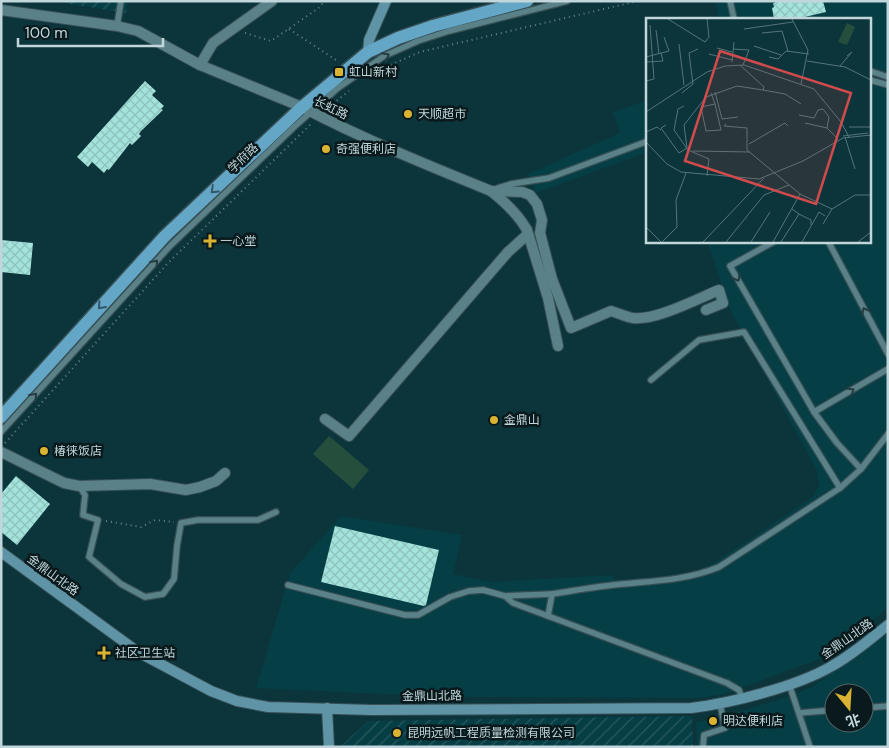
<svg xmlns="http://www.w3.org/2000/svg" width="889" height="748" font-family="'DM Sans','Noto Sans SC',sans-serif">
<style>
.built{fill:#063e46;fill-rule:evenodd}
.industrial{fill:url(#industrial-furrows)}
.grass{fill:#254f3c}
.building{fill:url(#building-cross-hatch)}
.lines{fill:none;stroke-linecap:round;stroke-linejoin:round}
.lane-casing{stroke:#364f54;stroke-width:8}
.street-casing{stroke:#364f54;stroke-width:12}
.secondary-casing{stroke:#364f54;stroke-width:12}
.primary-casing{stroke:#364f54;stroke-width:15}
.path{stroke:#658489;stroke-width:2;stroke-dasharray:1 4;stroke-linecap:butt}
.lane{stroke:#5a8188;stroke-width:5.5}
.street{stroke:#5a8188;stroke-width:10}
.secondary{stroke:#5f94a7;stroke-width:10}
.primary{stroke:#64a6c5;stroke-width:12}
.oneway{stroke:#253d42}
.oneway2{stroke:#325868}
.poi-dot{fill:#dbb333;stroke:#09191c;stroke-width:2}
.labels{text-anchor:middle;dominant-baseline:central;stroke-width:5;stroke-linejoin:round;paint-order:stroke}
.poi-label{font-size:12px;fill:#c1d6da;stroke:#09191c;text-anchor:start}
.street-label{font-size:12px;fill:#c1d6da;stroke:#09191c}
.inset-road{fill:none;stroke:#54757b;stroke-width:1}
.view{fill:#d24b4c;fill-opacity:0.15;stroke:#d24b4c;stroke-width:2.5}
.inset-edge{fill:none;stroke:#c1d6da;stroke-width:2.5}
</style>
<defs>
<pattern id="industrial-furrows" width="10" height="10" patternUnits="userSpaceOnUse" patternTransform="scale(1.25)"><rect width="10" height="10" fill="#063e46"/><path d="M-1 1l2-2M0 10L10 0M9 11l2-2" fill="none" stroke="#285960"/></pattern>
<pattern id="building-cross-hatch" width="8" height="8" patternUnits="userSpaceOnUse" patternTransform="scale(1.25)"><rect width="8" height="8" fill="#a3e3db"/><path d="M0 0l8 8M0 8l8-8" fill="none" stroke="#8ec2bc"/></pattern>
</defs>
<rect width="100%" height="100%" fill="#0c343b"/>
<!-- built -->
<g class="built">
<path d="M715,1H888V607L838,652L725,694L699,698L443,697L256,688L290,573L341,516L462,535L453,574L491,582L612,575L614,580L689,574L714,563L813,497L819,485L816,469L731,312L707,241H870V19H719Z"/>
<path d="M648,100V152L536,193L528,174L620,133L613,112Z"/>
<path d="M888,629V747H697L696,722L723,717L793,695L812,687ZM834,693H864V723H834Z"/>
</g>
<!-- industrial -->
<g class="industrial">
<path d="M53,1H128L126,13Z"/>
<path d="M692,716L693,747H340L368,721Z"/>
</g>
<!-- grass -->
<path class="grass" d="M329,436L369,470L353,489L313,454Z"/>
<!-- building -->
<g class="building">
<path d="M775,1H823L826,12L796,19H774L772,8L774,7L773,3H775Z"/>
<path d="M145,81L156,91L152,95L164,106L161,109L163,110L141,131L139,134L141,136L132,145L130,143L127,147L109,170L107,169L104,173L92,162L88,167L77,157Z"/>
<path d="M1,240L33,243L30,275L1,272Z"/>
<path d="M16,476L50,504L17,545L1,532V494Z"/>
<path d="M335,526L439,550L426,605L424,606L321,582Z"/>
</g>
<g class="lines">
<defs>
<g id="lane">
<path d="M730,1L734,19"/>
<path d="M117,26L121,1"/>
<path d="M870,71L888,77"/>
<path d="M870,80L888,85"/>
<path d="M498,188L511,184L549,178L648,141"/>
<path d="M775,241L730,266L814,412L837,443L861,469"/>
<path d="M828,241L888,354"/>
<path d="M651,380L699,340L744,332L840,488"/>
<path d="M814,412L888,369"/>
<path d="M1,432L170,246L294,127L338,88L384,56L418,41L449,31L567,1"/>
<path d="M79,486L85,495L83,515L98,520L89,557L121,584L145,597L163,594L174,579L177,546L181,523L198,520H258L276,512"/>
<path d="M288,585L405,615H418L450,597L469,591L483,590L505,596L552,594"/>
<path d="M505,596L513,603L548,616"/>
<path d="M789,684L810,747"/>
<path d="M742,698L739,690L727,683L548,616L552,594C572,591 593,587 613,585C650,581 685,581 719,567L840,488L861,469L888,434"/>
<path d="M864,708L888,706"/>
<path d="M799,713L834,710"/>
<path d="M703,747L704,735L725,728L720,704"/>
</g>
<g id="street">
<path d="M1,10L117,26L138,31L200,65L302,107C363,139 427,165 491,191C505,202 518,214 527,230L548,298L558,346"/>
<path d="M200,65L213,43L272,1"/>
<path d="M491,191L522,192L530,195L537,204L542,220L540,233L552,279L571,328L611,311C618,313 626,317 633,318C655,321 697,299 719,290L723,303L706,310"/>
<path d="M325,419L349,436L508,252L528,234"/>
<path d="M1,452L64,483L79,486L150,484L186,490L200,487L216,481L225,473"/>
</g>
<g id="secondary">
<path d="M368,52L369,40L386,1"/>
<path d="M1,552L138,652L211,691L237,701L268,707L372,710L691,708C731,703 796,687 832,666C852,655 869,640 888,625"/>
<path d="M327,708L329,747"/>
</g>
<path id="primary" d="M1,417L165,236L302,107L368,52L398,38L433,26L527,1"/>
</defs>
<!-- lane casing -->
<use href="#lane" class="lane-casing"/>
<!-- street casing -->
<use href="#street" class="street-casing"/>
<!-- secondary casing -->
<use href="#secondary" class="secondary-casing"/>
<!-- primary casing -->
<use href="#primary" class="primary-casing"/>
<!-- path -->
<g class="path">
<path d="M289,29L339,62"/>
<path d="M245,33L271,41L320,7L324,1"/>
<path d="M377,71L420,52L638,1"/>
<path d="M329,107L349,91"/>
<path d="M5,443L169,262L311,124"/>
<path d="M106,521L141,527L155,520L174,522"/>
</g>
<!-- lane -->
<use href="#lane" class="lane"/>
<!-- street -->
<use href="#street" class="street"/>
<!-- secondary -->
<use href="#secondary" class="secondary"/>
<!-- primary -->
<use href="#primary" class="primary"/>
</g>
<!-- one-way arrows -->
<defs><path id="oneway-chevron" d="M-2-3.5L2.5 0L-2 3.5" fill="none" stroke-width="1.6" stroke-linecap="round" stroke-linejoin="round" transform="scale(1.25)"/></defs>
<g class="oneway">
<use href="#oneway-chevron" transform="translate(386 56) rotate(-27)"/>
<use href="#oneway-chevron" transform="translate(155 263) rotate(-48)"/>
<use href="#oneway-chevron" transform="translate(737 278) rotate(60)"/>
<use href="#oneway-chevron" transform="translate(865 311) rotate(-118)"/>
<use href="#oneway-chevron" transform="translate(851 391) rotate(-30)"/>
<use href="#oneway-chevron" transform="translate(34 396) rotate(-48)"/>
</g>
<g class="oneway2">
<use href="#oneway-chevron" transform="translate(214 190) rotate(137)"/>
<use href="#oneway-chevron" transform="translate(101 306) rotate(132)"/>
</g>
<!-- markers -->
<g class="poi-dot">
<rect x="334" y="67" width="10" height="10" rx="2.5"/>
<circle cx="408" cy="114" r="5"/>
<circle cx="326" cy="149" r="5"/>
<path d="M207.5 233.5h5v5h5v5h-5v5h-5v-5h-5v-5h5z"/>
<circle cx="494" cy="420" r="5"/>
<circle cx="44" cy="451" r="5"/>
<path d="M101.5 645.5h5v5h5v5h-5v5h-5v-5h-5v-5h5z"/>
<circle cx="713" cy="721" r="5"/>
<circle cx="397" cy="733" r="5"/>
</g>
<g class="labels">
<!-- poi labels -->
<g class="poi-label">
<text x="349" y="72">虹山新村</text>
<text x="418" y="114">天顺超市</text>
<text x="336" y="149">奇强便利店</text>
<text x="220" y="241">一心堂</text>
<text x="504" y="420">金鼎山</text>
<text x="54" y="451">椿徕饭店</text>
<text x="115" y="653">社区卫生站</text>
<text x="723" y="721">明达便利店</text>
<text x="407" y="733">昆明远帆工程质量检测有限公司</text>
</g>
<!-- street labels -->
<g class="street-label">
<text transform="translate(331 108) rotate(26)">长虹路</text>
<text transform="translate(243 158) rotate(-44)">学府路</text>
<text transform="translate(53 575) rotate(36)">金鼎山北路</text>
<text transform="translate(847 639) rotate(-35)">金鼎山北路</text>
<text transform="translate(432 696) rotate(-1)">金鼎山北路</text>
</g>
</g>
<!-- overview -->
<g transform="translate(646 18)">
<rect width="225" height="225" fill="#0c343b"/>
<path d="M201,5L209,9L201,27L192,24Z" fill="#254f3c"/>
<path class="inset-road" d="M22,1L59,24L63,19L61,1M146,1L162,32L155,66M98,11L147,4M10,12L13,36M116,15L136,13L142,33M33,26L38,67M108,28L135,37M71,30L86,34M87,31L103,32L97,47M15,35L23,33L18,19M63,36L86,42M0,39L15,35L17,43L0,44M123,39L132,41L140,33L163,36M161,43L199,49L225,62M86,44L88,24M194,48L206,34L201,38M0,63L8,61L4,7M117,72L139,76L155,86M69,74L76,101L92,99M36,75L47,66L43,35L52,31M65,75L69,86L75,112L60,113L55,89L69,86M38,88L32,91L28,112L42,132L63,141L61,158M0,94L61,54L79,48L98,47L168,71L195,104L203,119M153,97L168,100L172,92L177,91L183,99L181,110M159,105L181,110L192,121M80,106L78,108L101,110V132L154,176L186,191L209,177H225M20,107L15,110L33,135L41,130M203,109H225M0,114L11,109L15,112M197,118L222,115M199,119L209,151M0,124L21,146L35,154L113,161L157,143L197,120L225,117M103,126L139,105L142,108M41,130L38,107L60,79L91,68L117,72L118,69L94,47M47,133L104,134M153,196L165,202V207M177,206L186,191M0,209L15,224M16,224L31,209L30,182L40,155M57,224L118,160M80,224L118,177L143,167M105,224L124,194M127,224L154,176M135,224L153,196L146,191M156,224L173,194L179,198M212,224L225,214"/>
<path class="view" d="M74,33L205,75L170,186L39,143Z"/>
<rect width="225" height="225" class="inset-edge"/>
</g>
<!-- border -->
<rect width="889" height="748" fill="none" stroke="#c1d6da" stroke-width="5"/>
<!-- north arrow -->
<g transform="translate(849 708) rotate(162)"><circle r="24" fill="#09191c" stroke="#536568"/>
<path d="M0-4L9 19L0 12L-9 19Z" fill="#dbb333"/>
<text y="-8" font-size="14" font-weight="bold" text-anchor="middle" fill="#c1d6da">北</text>
</g>
<!-- scale -->
<path d="M18 38v8h145v-8" fill="none" stroke="#c1d6da" stroke-width="2.5"/>
<text x="25" y="38" font-size="15" fill="#c1d6da" stroke="#09191c" stroke-width="4" paint-order="stroke">100 m</text>
</svg>
